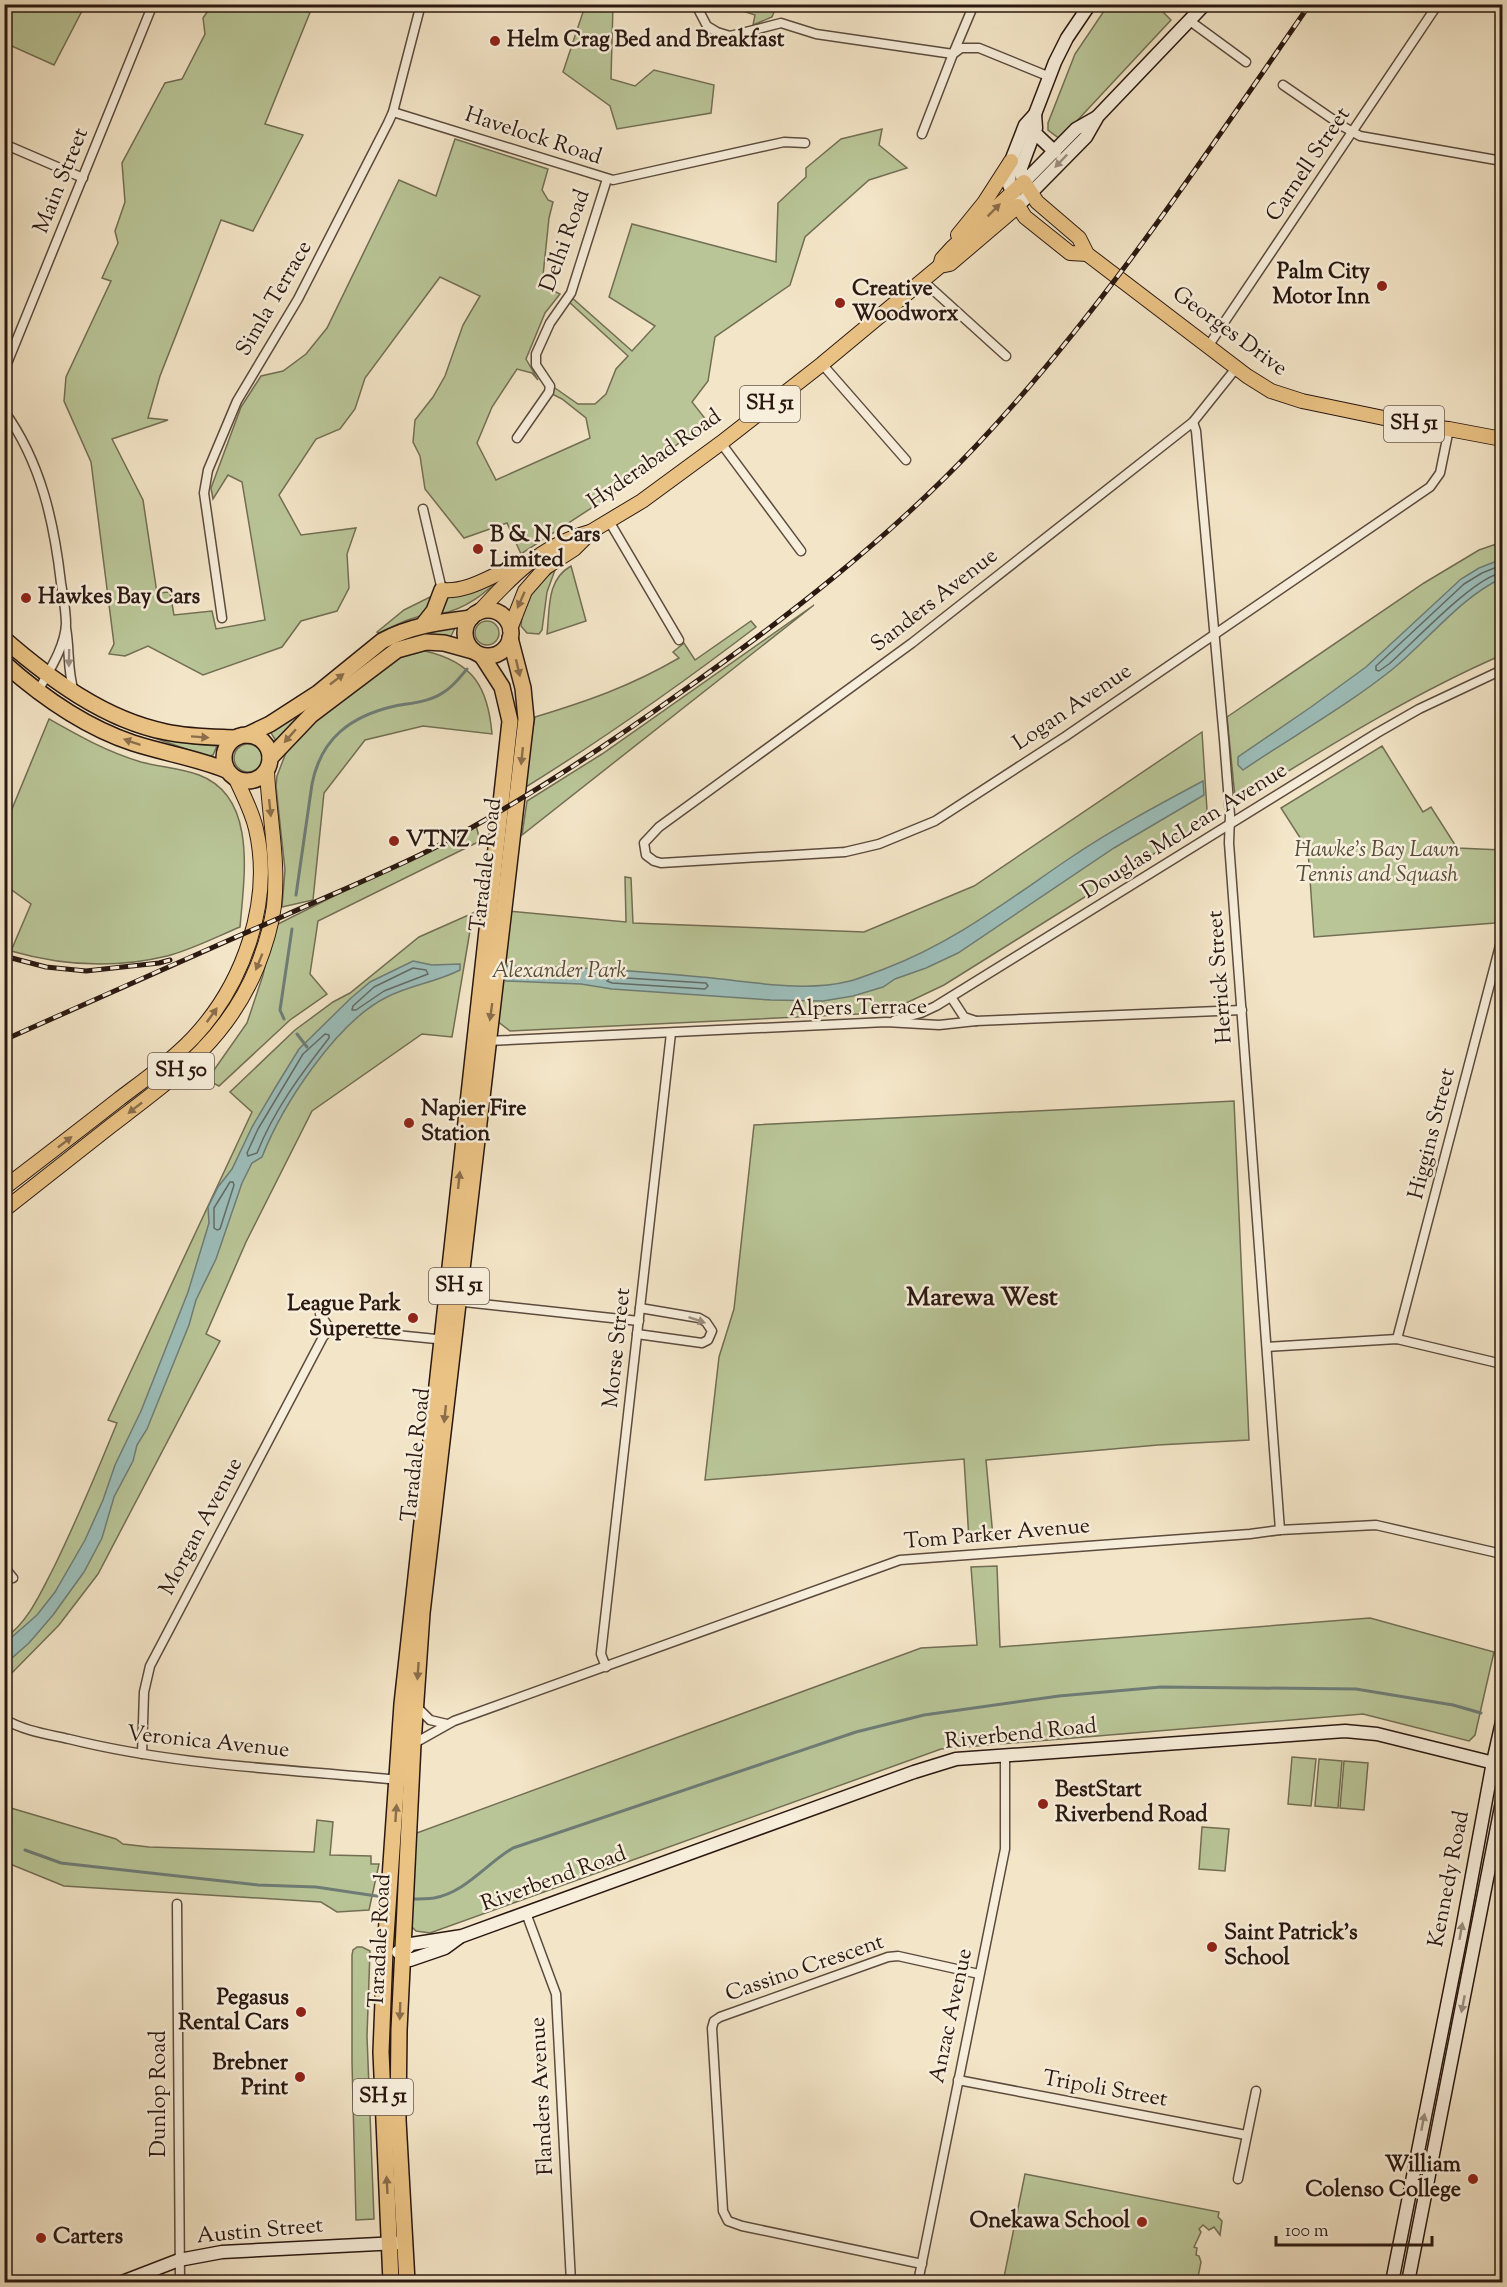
<svg xmlns="http://www.w3.org/2000/svg" width="1507" height="2287" font-family="'Sorts Mill Goudy',serif">
<style>
.green{fill:#b9c597;stroke:#726e54;stroke-width:1.5}
.water{fill:#9cbeba;stroke:#6e7c76;stroke-width:1.5}
.lines{fill:none;stroke-linecap:round;stroke-linejoin:round}
.shore{stroke:#636b66;stroke-width:1.5}
.stream{stroke:#6e7c76;stroke-width:3}
.street-casing{stroke:#5c4b3e;stroke-width:11}
.secondary-casing{stroke:#2a1811;stroke-width:15}
.primary-casing{stroke:#2a1811;stroke-width:16}
.highway-casing{stroke:#2a1811;stroke-width:18}
.street{stroke:#f7eedb;stroke-width:8}
.secondary{stroke:#f7eedb;stroke-width:12}
.primary{stroke:#eac284;stroke-width:14}
.highway{stroke:#eac284;stroke-width:15}
.rail-casing{stroke:#2a1811;stroke-width:5}
.rail{stroke:#f7eedb;stroke-width:3;stroke-dasharray:9;stroke-linecap:butt}
.oneway{fill:#9b8e80}
.oneway2{fill:#8a6d4a}
.poi-dot{fill:#8f2418;stroke:#f7eedb;stroke-width:2}
.labels{text-anchor:middle;dominant-baseline:central;stroke-width:5;stroke-linejoin:round;paint-order:stroke}
.shield{fill:#f7eedb;stroke:#68584e;stroke-width:1.5}
.shield-label{font-size:21px;font-weight:bold;fill:#2a1811}
.poi-label{font-size:22px;font-weight:bold;fill:#2a1811;stroke:#f7eedb;text-anchor:start}
.street-label{font-size:22px;fill:#2a1811;stroke:#f7eedb}
.park-label{font-size:22px;font-style:italic;fill:#554c39;stroke:#f7eedb}
.quarter-label{font-size:26px;font-weight:bold;fill:#2a1811;stroke:#f7eedb}
</style>
<rect width="100%" height="100%" fill="#f3e5c7"/>
<filter id="stains"><feTurbulence type="fractalNoise" baseFrequency=".00333" numOctaves="4"/><feColorMatrix values="0 0 0 0 .2 0 0 0 0 .09 0 0 0 0 .02 0 0 0 .5 -.17"/></filter>
<radialGradient id="worn" r=".72"><stop offset=".6" stop-color="#630" stop-opacity="0"/><stop offset="1" stop-color="#630" stop-opacity=".3"/></radialGradient>
<!-- green -->
<g class="green">
<path d="M5,4H85V5L54,65L5,43Z"/>
<path d="M212,5H313L265,124L303,135L253,231L221,220L160,376L148,418L168,420L112,439L143,500L157,593L170,592L174,615L212,611L216,629L265,620L242,482L228,475L213,499L211,488L241,407L261,376L283,371L306,354L327,328L399,180L436,196L455,139L548,169L542,190L548,200L553,202L549,218L542,285L560,294L545,313L526,359L538,380L532,373L517,369L492,407L477,443L496,480L590,438L586,418L562,399L552,394L555,388L578,404H595L606,394L616,369L628,356L568,301L570,296L632,351L655,326L609,297L632,224L776,262L778,203L806,177V168L841,139L882,129L879,145L907,168L869,180L805,237L790,285L715,337L708,381L692,402L707,421L619,490L521,554L507,523L464,538L425,489L420,456L413,442L415,420L433,397L445,376L463,325L480,296L440,277L365,378L355,409L340,429L316,439L279,495L301,535L356,528L347,554L349,588L337,611L301,621L282,647L203,675L148,646L125,656L109,654L114,644L91,462L64,401L66,377L111,281L102,278L118,243L115,231L125,202L122,163L165,83L182,79L205,34L203,18Z"/>
<path d="M588,5H613L611,79L635,86L654,70L714,85L711,113L617,129L610,106L563,72L585,6Z"/>
<path d="M725,5H777L772,17L753,25L755,15Z"/>
<path d="M1108,5H1156L1171,20L1060,139L1048,130V123L1075,54Z"/>
<path d="M1502,542V655C1410,695 1326,748 1241,800L1235,797L1227,717L1424,583L1479,550Z"/>
<path d="M571,566L586,621L547,634C550,609 546,580 571,566Z"/>
<path d="M555,570L547,592L542,630L539,634L527,633L521,626C522,602 536,584 555,570Z"/>
<path d="M506,574C486,592 467,609 440,614L447,597L461,595Z"/>
<path d="M434,595L423,615L405,621L379,633L377,632L404,610Z"/>
<path d="M814,605L522,835L527,801L602,754Z"/>
<circle cx="487" cy="633" r="12"/>
<path d="M751,621L756,627C680,685 602,740 521,790L535,717C588,701 631,686 679,658L673,652L684,643L695,660Z"/>
<path d="M455,628L450,638L421,637L307,712L276,741L271,733L272,730L304,711L390,643L435,629Z"/>
<path d="M425,651C473,662 488,687 492,734L423,726L365,740L324,793L313,900L282,907L285,870L276,786L277,776L287,750L314,722L378,670L397,659L414,652Z"/>
<path d="M71,700L141,733L194,744L217,746L213,755L209,756L189,750L114,724Z"/>
<path d="M49,719C79,736 107,752 141,762C160,767 180,768 199,775C258,797 244,878 240,927C216,937 191,950 167,956C114,969 63,966 11,951L31,904L5,885V826Z"/>
<path d="M1202,732L1207,810L1200,825L944,985L902,1005L859,1014L510,1031L497,1021L508,911L626,922L625,877L631,878L633,923L864,932L974,886Z"/>
<circle cx="248" cy="758" r="14"/>
<path d="M1382,746L1423,812L1431,807L1457,848L1502,850V896L1495,923L1314,937L1308,850L1281,808Z"/>
<path d="M476,825L480,841L318,921L310,974L327,994L290,1020L219,1086L207,1080L247,1023L263,975L274,926Z"/>
<path d="M473,913L452,1037L422,1034L312,1111L246,1242L206,1334L220,1341L98,1574L59,1625L5,1680V1638C29,1621 41,1592 54,1567C77,1520 97,1472 117,1423L108,1420L252,1112L230,1092L295,1030L333,1002L350,993L419,937Z"/>
<path d="M1234,1101L1249,1440L1158,1445L986,1460L993,1537L969,1540L964,1459L705,1480L719,1357L734,1309L754,1125Z"/>
<path d="M997,1566L1000,1647L1370,1618L1494,1652L1475,1735L1469,1741L1363,1714L941,1749L430,1933L416,1931L409,1924L414,1834L921,1648L977,1645L971,1567Z"/>
<path d="M1292,1757L1316,1759L1311,1806L1288,1804Z"/>
<path d="M1319,1759L1342,1761L1338,1808L1315,1806Z"/>
<path d="M1344,1761L1368,1763L1364,1810L1340,1808Z"/>
<path d="M4,1806L116,1839L123,1844L149,1847L314,1852L317,1820L333,1822L330,1855L371,1856V1864H379L369,1910L337,1912L321,1902L64,1886L5,1862Z"/>
<path d="M1202,1827L1229,1829L1225,1871L1199,1869Z"/>
<path d="M357,1947H362L370,1951L367,2036L374,2219L356,2220L352,2062V1955L353,1950Z"/>
<path d="M1025,2174L1219,2212L1218,2217L1222,2221L1220,2235L1214,2227L1209,2230L1203,2225L1199,2229L1201,2232L1194,2247L1197,2248L1196,2255L1199,2256L1201,2262L1197,2282H1003Z"/>
</g>
<!-- water -->
<g class="water">
<path d="M1502,559V578C1460,598 1430,638 1394,668C1347,706 1293,736 1243,770L1238,765V757L1311,707L1366,667L1461,579L1479,568Z"/>
<path d="M1203,781L1204,795L1114,848L958,953L926,968L895,979L883,987L853,996L823,1001L771,1000L612,989L581,984L506,981L502,976V971L507,966C571,966 638,971 701,977C750,981 802,993 850,981C861,978 873,973 884,969C955,942 1008,900 1070,858C1113,829 1158,805 1203,781Z"/>
<path d="M413,961L432,965L460,964V970C437,982 410,985 387,997C336,1022 282,1106 262,1157L252,1163L242,1183L216,1259L196,1300L189,1325L147,1429L137,1445L133,1461L114,1497L102,1538L84,1572L53,1615L29,1643L5,1664V1643L37,1615L55,1592L85,1540L103,1500L115,1465L141,1411L188,1292L209,1223L208,1207L218,1187L232,1169L252,1127L275,1088L299,1049L351,998L370,982Z"/>
</g>
<g class="lines">
<!-- shore -->
<g class="shore">
<path d="M1502,565L1482,573L1464,584L1376,666V670L1379,671L1389,664C1413,643 1475,576 1502,573"/>
<path d="M413,968L426,970L428,974L384,991L356,1010H352L353,1006L374,987Z"/>
<path d="M610,977L706,983L708,986L705,989L612,983L607,981Z"/>
<path d="M325,1034L329,1035V1038C301,1074 274,1110 257,1153L248,1156L247,1153L258,1129L303,1054Z"/>
<path d="M230,1182H233L234,1185L220,1229L217,1230L214,1228V1208Z"/>
</g>
<!-- stream -->
<g class="stream">
<path d="M296,895L312,784C321,738 351,716 395,706C411,703 430,702 444,692C454,686 460,677 467,669"/>
<path d="M284,1019L280,1010L292,929"/>
<path d="M297,1034L307,1047"/>
<path d="M25,1850L61,1863L258,1885L316,1887L383,1897"/>
<path d="M411,1899C418,1899 426,1899 434,1898C465,1893 487,1863 513,1848L856,1732L924,1715L1059,1696L1161,1687L1356,1689L1453,1705L1481,1713"/>
</g>
<defs>
<g id="street">
<path d="M697,7L707,26L717,32L730,36L781,23L816,34L953,54L974,4"/>
<path d="M1190,21L1246,62"/>
<path d="M1283,85L1344,127L1360,136L1502,161"/>
<path d="M393,112L613,180L784,142L805,143"/>
<path d="M922,134L953,54L961,48H979L1050,77"/>
<path d="M4,144L83,178"/>
<path d="M922,280L1006,356"/>
<path d="M1209,345L1438,4"/>
<path d="M822,364L906,460"/>
<path d="M1237,367L1193,422L912,643L659,827L644,843L646,855L654,861L661,863L845,852L879,844L935,821L1066,736L1430,487L1440,473L1449,429"/>
<path d="M4,371L153,4"/>
<path d="M4,411C41,462 54,522 61,583C63,596 66,610 66,624C65,647 49,671 38,691"/>
<path d="M1193,422L1196,431L1224,739L1230,815L1229,843L1280,1530"/>
<path d="M517,438L549,392L550,386L536,365V354L550,323L571,293L607,179"/>
<path d="M721,443L801,551"/>
<path d="M423,509L442,590"/>
<path d="M609,521L679,640"/>
<path d="M222,618L204,493L208,470L237,401L298,299L388,123L393,112L421,4"/>
<path d="M66,628C70,650 67,670 74,692"/>
<path d="M951,997L964,1017L976,1021"/>
<path d="M895,1020L921,1013L936,1006L1377,733L1419,709L1502,670"/>
<path d="M487,1041L886,1022L939,1025L976,1021L1242,1010"/>
<path d="M455,1301L639,1321"/>
<path d="M320,1314L330,1329"/>
<path d="M637,1334L702,1343L708,1340L712,1331L706,1322L699,1318L640,1308"/>
<path d="M1397,1339L1502,938"/>
<path d="M1267,1347L1397,1339L1502,1364"/>
<path d="M4,1567L13,1578"/>
<path d="M606,1667L601,1654L671,1033"/>
<path d="M416,1706L430,1720L447,1724"/>
<path d="M4,1719C24,1731 47,1734 69,1739C177,1766 289,1769 399,1780"/>
<path d="M413,1744L454,1721L900,1560L1250,1534L1280,1530L1376,1525L1502,1554"/>
<path d="M142,1754L144,1692L150,1666L323,1337L330,1329H336L446,1340"/>
<path d="M177,1904L180,2282"/>
<path d="M526,1913L556,1994L571,2282"/>
<path d="M958,2080L1246,2135"/>
<path d="M1238,2179L1256,2091"/>
<path d="M922,2264L742,2226L728,2221L723,2211L712,2028L714,2021L720,2017L888,1957L898,1956L979,1974"/>
<path d="M918,2282L1005,1849V1755"/>
</g>
<g id="secondary">
<path d="M1090,4L1067,38L1055,62L1035,114L1025,125L1011,161L1009,185L1018,206L1086,137L1098,116L1205,4"/>
<path d="M1035,114L1036,128L1021,168V174L1024,182L1076,129L1097,117"/>
<path d="M1034,132L1055,152"/>
<path d="M398,1952L402,1953L410,1960L445,1948L460,1937"/>
<path d="M402,1953L411,1944L462,1936L914,1772L956,1759L1345,1731L1377,1734L1502,1765"/>
<path d="M122,2282L179,2260L222,2252L398,2243"/>
<path d="M1392,2282L1461,1935L1493,1762L1502,1722"/>
<path d="M1408,2282L1502,1802"/>
</g>
<g id="primary">
<path d="M958,235L984,203L1011,161"/>
<path d="M940,266L942,259L952,248L1024,182L1037,202L1079,238L1087,254L1247,376L1271,391L1302,401L1427,427L1449,429L1502,439"/>
<path d="M442,590C471,593 497,571 524,563"/>
<path d="M478,613C512,576 540,546 590,532"/>
<path d="M510,629L525,591L546,567L574,549L592,531L642,501L721,443L822,364L940,266L950,264L1018,206L1025,217L1070,253L1087,254"/>
<path d="M4,1188C43,1158 81,1129 119,1099C144,1080 171,1061 193,1038C243,985 273,902 256,829C252,811 243,795 236,779"/>
<path d="M4,1210C40,1182 76,1153 112,1125C172,1079 227,1041 257,967C265,947 271,928 274,906C279,861 269,816 267,771"/>
</g>
<g id="highway">
<circle cx="488" cy="633" r="23"/>
<path d="M423,625L434,611L442,590"/>
<path d="M4,639C50,679 105,720 166,732C189,737 212,737 235,738"/>
<path d="M4,663C42,697 85,727 133,743C164,753 196,758 226,770"/>
<circle cx="247" cy="758" r="23"/>
<path d="M247,735L270,724L318,693L382,641C410,626 439,622 471,618"/>
<path d="M270,758L311,715L397,650L426,642L444,643L473,651"/>
<path d="M391,2282L381,2052L385,1951L402,1704L510,721L502,687L482,656"/>
<path d="M407,2282L398,2120L399,2030L413,1744L422,1613L526,719L523,688L510,638"/>
</g>
</defs>
<!-- street casing -->
<use href="#street" class="street-casing"/>
<!-- secondary casing -->
<use href="#secondary" class="secondary-casing"/>
<!-- primary casing -->
<use href="#primary" class="primary-casing"/>
<!-- highway casing -->
<use href="#highway" class="highway-casing"/>
<!-- street -->
<use href="#street" class="street"/>
<!-- secondary -->
<use href="#secondary" class="secondary"/>
<!-- primary -->
<use href="#primary" class="primary"/>
<!-- highway -->
<use href="#highway" class="highway"/>
<defs>
<g id="rail">
<path d="M4,956L46,967L86,971L159,963L170,960"/>
<path d="M4,1040C98,998 192,956 286,915C335,893 386,872 434,848C520,803 600,750 680,693C784,620 887,540 975,447C1102,312 1204,157 1310,4"/>
</g>
</defs>
<!-- rail casing -->
<use href="#rail" class="rail-casing"/>
<!-- rail -->
<use href="#rail" class="rail"/>
</g>
<!-- one-way arrows -->
<defs><path id="oneway-solid" d="M-6-.8H1V-3.2L6.5 0L1 3.2V.8H-6Z" transform="scale(1.5)"/></defs>
<g class="oneway">
<use href="#oneway-solid" transform="translate(1061 161) rotate(134)"/>
<use href="#oneway-solid" transform="translate(69 658) rotate(91)"/>
<use href="#oneway-solid" transform="translate(697 1320) rotate(19)"/>
<use href="#oneway-solid" transform="translate(1461 1931) rotate(-80)"/>
<use href="#oneway-solid" transform="translate(1463 2004) rotate(101)"/>
<use href="#oneway-solid" transform="translate(1423 2122) rotate(-79)"/>
</g>
<g class="oneway2">
<use href="#oneway-solid" transform="translate(994 210) rotate(-45)"/>
<use href="#oneway-solid" transform="translate(521 600) rotate(114)"/>
<use href="#oneway-solid" transform="translate(518 668) rotate(77)"/>
<use href="#oneway-solid" transform="translate(337 679) rotate(-38)"/>
<use href="#oneway-solid" transform="translate(290 736) rotate(131)"/>
<use href="#oneway-solid" transform="translate(200 737) rotate(4)"/>
<use href="#oneway-solid" transform="translate(132 742) rotate(-161)"/>
<use href="#oneway-solid" transform="translate(522 756) rotate(96)"/>
<use href="#oneway-solid" transform="translate(270 808) rotate(84)"/>
<use href="#oneway-solid" transform="translate(259 962) rotate(112)"/>
<use href="#oneway-solid" transform="translate(491 1012) rotate(98)"/>
<use href="#oneway-solid" transform="translate(212 1015) rotate(-54)"/>
<use href="#oneway-solid" transform="translate(135 1108) rotate(142)"/>
<use href="#oneway-solid" transform="translate(65 1142) rotate(-38)"/>
<use href="#oneway-solid" transform="translate(459 1180) rotate(-84)"/>
<use href="#oneway-solid" transform="translate(445 1414) rotate(96)"/>
<use href="#oneway-solid" transform="translate(418 1671) rotate(94)"/>
<use href="#oneway-solid" transform="translate(396 1813) rotate(-86)"/>
<use href="#oneway-solid" transform="translate(400 2011) rotate(92)"/>
<use href="#oneway-solid" transform="translate(387 2185) rotate(-93)"/>
</g>
<!-- markers -->
<g class="poi-dot">
<circle cx="495" cy="41" r="6"/>
<circle cx="1382" cy="286" r="6"/>
<circle cx="840" cy="303" r="6"/>
<circle cx="478" cy="549" r="6"/>
<circle cx="26" cy="598" r="6"/>
<circle cx="394" cy="841" r="6"/>
<circle cx="409" cy="1123" r="6"/>
<circle cx="413" cy="1318" r="6"/>
<circle cx="1043" cy="1804" r="6"/>
<circle cx="1212" cy="1947" r="6"/>
<circle cx="301" cy="2012" r="6"/>
<circle cx="300" cy="2077" r="6"/>
<circle cx="1473" cy="2179" r="6"/>
<circle cx="1142" cy="2222" r="6"/>
<circle cx="41" cy="2238" r="6"/>
</g>
<g class="labels">
<!-- shield labels -->
<g class="shield">
<rect x="740" y="386" width="60" height="36" rx="4.5"/>
<rect x="1384" y="406" width="60" height="36" rx="4.5"/>
<rect x="148" y="1053" width="66" height="36" rx="4.5"/>
<rect x="429" y="1268" width="60" height="36" rx="4.5"/>
<rect x="353" y="2079" width="60" height="36" rx="4.5"/>
</g>
<g class="shield-label">
<text x="770" y="404">SH 51</text>
<text x="1414" y="424">SH 51</text>
<text x="181" y="1071">SH 50</text>
<text x="459" y="1286">SH 51</text>
<text x="383" y="2097">SH 51</text>
</g>
<!-- poi labels -->
<g class="poi-label">
<text x="507" y="41">Helm Crag Bed and Breakfast</text>
<text x="1370" y="273" text-anchor="end">Palm City<tspan x="1370" dy="25">Motor Inn</tspan></text>
<text x="852" y="290">Creative<tspan x="852" dy="25">Woodworx</tspan></text>
<text x="490" y="536">B &amp; N Cars<tspan x="490" dy="25">Limited</tspan></text>
<text x="38" y="598">Hawkes Bay Cars</text>
<text x="406" y="841">VTNZ</text>
<text x="421" y="1110">Napier Fire<tspan x="421" dy="25">Station</tspan></text>
<text x="401" y="1305" text-anchor="end">League Park<tspan x="401" dy="25">Superette</tspan></text>
<text x="1055" y="1791">BestStart<tspan x="1055" dy="25">Riverbend Road</tspan></text>
<text x="1224" y="1934">Saint Patrick's<tspan x="1224" dy="25">School</tspan></text>
<text x="289" y="1999" text-anchor="end">Pegasus<tspan x="289" dy="25">Rental Cars</tspan></text>
<text x="288" y="2064" text-anchor="end">Brebner<tspan x="288" dy="25">Print</tspan></text>
<text x="1461" y="2166" text-anchor="end">William<tspan x="1461" dy="25">Colenso College</tspan></text>
<text x="1130" y="2222" text-anchor="end">Onekawa School</text>
<text x="53" y="2238">Carters</text>
</g>
<!-- street labels -->
<g class="street-label">
<text transform="translate(533 137) rotate(18)">Havelock Road</text>
<text transform="translate(1309 165) rotate(-56)">Carnell Street</text>
<text transform="translate(62 181) rotate(-68)">Main Street</text>
<text transform="translate(566 241) rotate(-70)">Delhi Road</text>
<text transform="translate(275 299) rotate(-60)">Simla Terrace</text>
<text transform="translate(1229 332) rotate(36)">Georges Drive</text>
<text transform="translate(655 460) rotate(-35)">Hyderabad Road</text>
<text transform="translate(935 601) rotate(-38)">Sanders Avenue</text>
<text transform="translate(1073 708) rotate(-34)">Logan Avenue</text>
<text transform="translate(1185 832) rotate(-32)">Douglas McLean Avenue</text>
<text transform="translate(487 865) rotate(-83)">Taradale Road</text>
<text transform="translate(1221 977) rotate(-94)">Herrick Street</text>
<text transform="translate(858 1009) rotate(-1)">Alpers Terrace</text>
<text transform="translate(1433 1134) rotate(-76)">Higgins Street</text>
<text transform="translate(618 1348) rotate(-84)">Morse Street</text>
<text transform="translate(417 1455) rotate(-84)">Taradale Road</text>
<text transform="translate(202 1527) rotate(-62)">Morgan Avenue</text>
<text transform="translate(997 1535) rotate(-5)">Tom Parker Avenue</text>
<text transform="translate(1021 1735) rotate(-6)">Riverbend Road</text>
<text transform="translate(208 1743) rotate(6)">Veronica Avenue</text>
<text transform="translate(1450 1879) rotate(-79)">Kennedy Road</text>
<text transform="translate(554 1880) rotate(-20)">Riverbend Road</text>
<text transform="translate(381 1941) rotate(-87)">Taradale Road</text>
<text transform="translate(805 1969) rotate(-19)">Cassino Crescent</text>
<text transform="translate(952 2016) rotate(-78)">Anzac Avenue</text>
<text transform="translate(1105 2090) rotate(10)">Tripoli Street</text>
<text transform="translate(160 2094) rotate(-90)">Dunlop Road</text>
<text transform="translate(543 2096) rotate(-93)">Flanders Avenue</text>
<text transform="translate(260 2232) rotate(-5)">Austin Street</text>
</g>
<!-- park labels -->
<g class="park-label">
<text x="1377" y="851">Hawke's Bay Lawn<tspan x="1377" dy="25">Tennis and Squash</tspan></text>
<text x="559" y="972">Alexander Park</text>
</g>
<!-- quarter labels -->
<g class="quarter-label">
<text x="982" y="1298">Marewa West</text>
</g>
</g>
<!-- margin -->
<rect width="1507" height="2287" fill="none" stroke="#f3e5c7" stroke-width="24"/>
<rect x="6" y="6" width="1495" height="2275" fill="none" stroke="#2a1811" stroke-width="3"/>
<rect x="12" y="12" width="1483" height="2263" fill="none" stroke="#2a1811" stroke-width="1.5"/>
<!-- scale -->
<path d="M1276 2236v9h156v-9" fill="none" stroke="#2a1811" stroke-width="3"/>
<text x="1285" y="2236" font-size="18" fill="#2a1811" stroke="#f7eedb" stroke-width="4.5" paint-order="stroke">100 m</text>
<rect width="100%" height="100%" filter="url(#stains)"/>
<rect width="100%" height="100%" fill="url(#worn)"/>
</svg>
